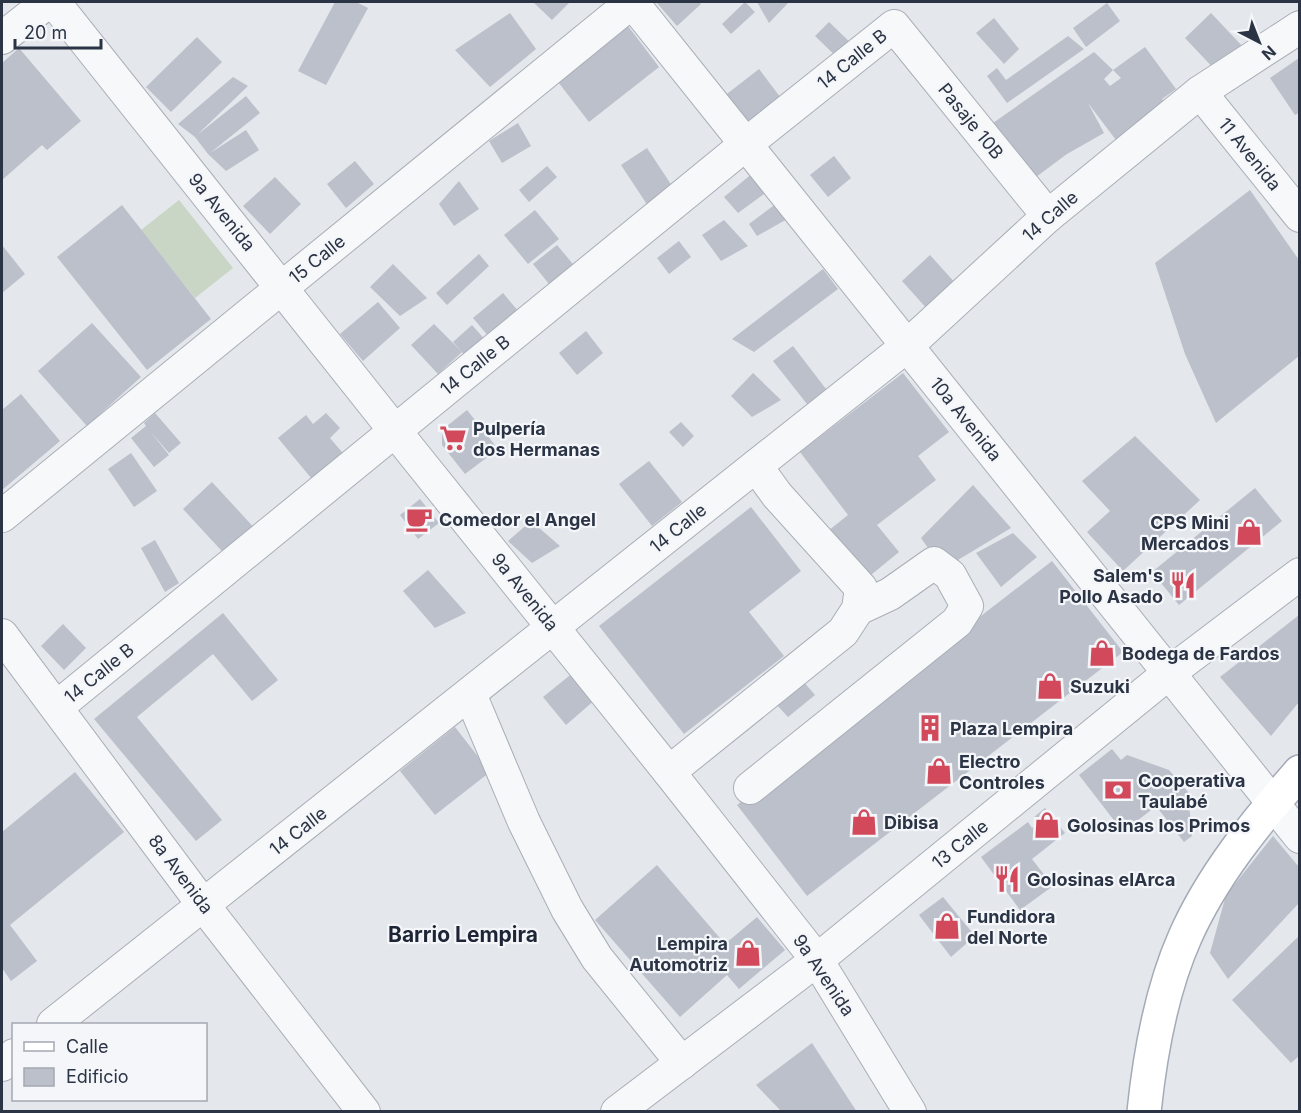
<svg xmlns="http://www.w3.org/2000/svg" width="1301" height="1113" font-family="Inter,sans-serif">
<style>
.green{fill:#c9d6c5}
.building{fill:#bbc0ca}
.lines{fill:none;stroke-linecap:round;stroke-linejoin:round}
.minor-casing{stroke:#a9aeb7;stroke-width:34}
.major-casing{stroke:#a3abb8;stroke-width:36}
.minor{stroke:#f7f8fa;stroke-width:32}
.major{stroke:#fff;stroke-width:33}
.labels{text-anchor:middle;dominant-baseline:central;stroke-width:4.5;stroke-linejoin:round;paint-order:stroke}
.street-label{font-size:18px;fill:#2b3445;stroke:#f4f6f9}
.poi-label{font-size:18px;font-weight:bold;fill:#2b3445;stroke:#f4f6f9;text-anchor:start}
.quarter-label{font-size:21px;font-weight:bold;fill:#1d2536;stroke:#f4f6f9}
</style>
<rect width="100%" height="100%" fill="#e4e7ec"/>
<!-- green -->
<path class="green" d="M179,200L233,268L195,298L141,230Z"/>
<!-- building -->
<g class="building">
<path d="M335,2H356L368,8L326,85L298,71Z"/>
<path d="M533,2H570L552,20Z"/>
<path d="M656,2H699L701,4L677,26Z"/>
<path d="M745,2L755,12L731,34L722,24Z"/>
<path d="M757,2H789L769,23Z"/>
<path d="M1107,3L1120,21L1086,47L1073,28Z"/>
<path d="M510,13L536,49L490,87L455,50Z"/>
<path d="M1211,13L1244,48L1218,73L1185,38Z"/>
<path d="M994,18L1019,49L1004,64L976,33Z"/>
<path d="M829,22L857,49L843,63L815,36Z"/>
<path d="M628,26L659,67L589,122L555,78Z"/>
<path d="M1068,36L1084,49L1007,103L987,76L997,68L1006,80Z"/>
<path d="M197,37L222,62L171,112L146,87Z"/>
<path d="M1145,47L1176,89L1162,99L1169,108L1122,148L1088,103L1104,133L1067,154L1036,177L993,123L1094,52L1113,70L1104,79L1110,86L1121,78L1113,70Z"/>
<path d="M19,48L81,121L47,150L42,145L2,180V63Z"/>
<path d="M1299,58V113L1295,115L1270,78Z"/>
<path d="M759,69L787,106L757,134L723,97Z"/>
<path d="M233,77L248,86L197,135L246,96L260,113L210,153L246,130L259,150L226,171L208,154L195,137L178,124Z"/>
<path d="M518,123L531,146L502,163L489,141Z"/>
<path d="M647,148L680,198L654,215L621,165Z"/>
<path d="M834,156L851,178L828,197L810,175Z"/>
<path d="M355,161L374,184L346,208L327,184Z"/>
<path d="M547,166L557,177L529,202L519,190Z"/>
<path d="M754,172L768,191L738,213L724,197Z"/>
<path d="M275,177L301,204L270,234L243,206Z"/>
<path d="M459,181L479,209L454,226L439,204Z"/>
<path d="M1250,190L1299,260V356L1216,423L1185,354L1155,263Z"/>
<path d="M777,203L789,218L757,236L749,224Z"/>
<path d="M122,205L211,319L147,370L57,257Z"/>
<path d="M535,210L559,239L528,264L504,235Z"/>
<path d="M724,220L748,246L721,261L702,235Z"/>
<path d="M679,241L691,257L669,274L657,258Z"/>
<path d="M2,245L25,274L2,293Z"/>
<path d="M557,245L577,269L553,289L533,264Z"/>
<path d="M479,254L489,266L447,305L436,293Z"/>
<path d="M930,255L957,285L929,311L902,281Z"/>
<path d="M393,264L427,298L400,316L370,287Z"/>
<path d="M823,269L838,289L754,352L732,339Z"/>
<path d="M503,293L525,319L495,344L473,318Z"/>
<path d="M378,302L400,328L363,361L340,334Z"/>
<path d="M92,323L141,377L87,426L38,371Z"/>
<path d="M434,324L462,352L438,374L411,345Z"/>
<path d="M472,325L487,342L468,359L453,342Z"/>
<path d="M586,331L603,353L577,375L559,353Z"/>
<path d="M793,346L826,389L807,404L773,361Z"/>
<path d="M753,373L781,400L752,417L731,396Z"/>
<path d="M903,373L949,432L918,456L936,480L877,525L899,552L866,579L828,531L848,515L800,452Z"/>
<path d="M21,394L60,441L2,490V410Z"/>
<path d="M467,410L498,449L465,474L442,445V430Z"/>
<path d="M155,413L181,443L169,453L150,431L169,455L154,467L131,438L146,426L144,423Z"/>
<path d="M326,413L340,428L330,438L347,458L316,484L278,438L306,415L313,424Z"/>
<path d="M681,422L694,436L683,447L669,432Z"/>
<path d="M1135,436L1200,500L1123,571L1087,532L1110,511L1082,481Z"/>
<path d="M131,453L157,491L134,507L108,469Z"/>
<path d="M649,461L682,502L652,526L619,484Z"/>
<path d="M212,482L259,533L230,560L183,509Z"/>
<path d="M973,485L1011,528L943,569L921,538Z"/>
<path d="M1255,488L1282,521L1179,605L1152,572Z"/>
<path d="M420,499L439,523L418,539L400,515Z"/>
<path d="M751,507L801,571L749,612L784,656L684,734L599,626Z"/>
<path d="M531,521L560,546L532,563L508,541Z"/>
<path d="M1013,533L1037,557L1001,587L976,553Z"/>
<path d="M155,540L179,583L165,592L141,548Z"/>
<path d="M1052,561L1123,652L807,896L737,805Z"/>
<path d="M428,570L466,613L435,628L403,591Z"/>
<path d="M223,613L278,680L252,701L213,654L137,717L222,820L196,841L94,719Z"/>
<path d="M1299,615V702L1271,736L1220,677Z"/>
<path d="M63,624L86,648L64,670L41,646Z"/>
<path d="M574,672L596,699L566,725L543,697Z"/>
<path d="M803,681L815,695L788,717L776,704Z"/>
<path d="M455,727L490,772L435,815L400,771Z"/>
<path d="M1112,749L1121,760L1127,755L1169,770L1188,792L1192,836L1184,842L1156,806L1123,832L1079,775Z"/>
<path d="M75,772L124,832L10,925L37,961L11,981L2,968V832Z"/>
<path d="M1045,808L1065,833L1032,859L1053,886L1020,910L981,857L1028,822L1032,828L1039,823L1034,817Z"/>
<path d="M1273,836L1299,867V903L1228,979L1210,953L1226,895Z"/>
<path d="M657,865L725,944L757,917L785,950L739,989L727,975L680,1017L595,920Z"/>
<path d="M943,897L975,936L951,957L919,915Z"/>
<path d="M1299,936V1056L1291,1063L1232,1000Z"/>
<path d="M812,1043L857,1112H782L756,1085Z"/>
</g>
<g class="lines">
<defs>
<g id="minor">
<path d="M54,2L395,431L669,772L817,960L910,1112"/>
<path d="M632,2L1300,837"/>
<path d="M2,38L48,2"/>
<path d="M1200,92L1300,216"/>
<path d="M2,516L632,2"/>
<path d="M2,635L204,906L364,1112"/>
<path d="M470,694L524,822L567,909L597,958L682,1063"/>
<path d="M57,707L746,144L894,26L1048,216"/>
<path d="M669,772L843,632L858,609L861,588L777,495L756,466"/>
<path d="M750,788L957,622L967,606L950,575L934,563L890,594L858,609"/>
<path d="M53,1024L907,346L1048,216L1200,92L1300,27"/>
<path d="M2,1065L14,1055"/>
<path d="M617,1112L817,960L1169,673L1300,574"/>
</g>
<path id="major" d="M1144,1112C1150,1054 1161,991 1185,937C1212,876 1256,822 1300,772"/>
</defs>
<!-- minor casing -->
<use href="#minor" class="minor-casing"/>
<!-- major casing -->
<use href="#major" class="major-casing"/>
<!-- minor -->
<use href="#minor" class="minor"/>
<!-- major -->
<use href="#major" class="major"/>
</g>
<!-- icons -->
<defs>
<symbol id="supermarket-bare" viewBox="-9 -9 18 18"><path d="M-6-5.5h2.5l.6 2H6L4.5 2H-2.5L-4.4-4H-6ZM-1.5 3.2a1.3 1.3 0 1 0 .1 0ZM3 3.2a1.3 1.3 0 1 0 .1 0Z" fill="#d1495b" stroke="#f4f6f9" stroke-width="2.5" paint-order="stroke"/></symbol>
<symbol id="cafe-bare" viewBox="-9 -9 18 18"><path d="M-5.5-4.5H6V0H3Q3 3.5 0 3.5H-2.5Q-5.5 3.5-5.5 0ZM3-3.2v2h1.7v-2ZM-6 4.5H4V6H-6Z" fill="#d1495b" stroke="#f4f6f9" stroke-width="2.5" paint-order="stroke"/></symbol>
<symbol id="shop-bare" viewBox="-9 -9 18 18"><path d="M-5-2.5h2.3a2.7 3.5 0 0 1 5.4 0H5L5.5 6h-11ZM-1.5-2.5h3a1.5 2.3 0 0 0-3 0Z" fill="#d1495b" stroke="#f4f6f9" stroke-width="2.5" paint-order="stroke"/></symbol>
<symbol id="restaurant-bare" viewBox="-9 -9 18 18"><path d="M-5-6h1v4h1v-4h1v4h1v-4h1v5L-1.5 .5V6h-2V.5L-5-1ZM5-6V6H3V1.5H1.5Q1.5-4 5-6Z" fill="#d1495b" stroke="#f4f6f9" stroke-width="2.5" paint-order="stroke"/></symbol>
<symbol id="building-bare" viewBox="-9 -9 18 18"><path d="M-4-6H4V6H1V3H-1V6H-4ZM-2.5-4.3h1.7v1.8h-1.7ZM.8-4.3h1.7v1.8H.8ZM-2.5-1h1.7V.8h-1.7ZM.8-1h1.7V.8H.8Z" fill="#d1495b" stroke="#f4f6f9" stroke-width="2.5" paint-order="stroke"/></symbol>
<symbol id="bank-bare" viewBox="-9 -9 18 18"><path d="M-6-4H6V4H-6ZM0-2.3a2.3 2.3 0 1 0 0 4.6a2.3 2.3 0 1 0 0-4.6Z" fill="#d1495b" stroke="#f4f6f9" stroke-width="2.5" paint-order="stroke"/></symbol>
</defs>
<g fill-rule="evenodd">
<use href="#supermarket-bare" x="434" y="419" width="38" height="38"/>
<use href="#cafe-bare" x="400" y="500" width="38" height="38"/>
<use href="#shop-bare" x="1230" y="513" width="38" height="38"/>
<use href="#restaurant-bare" x="1164" y="566" width="38" height="38"/>
<use href="#shop-bare" x="1083" y="634" width="38" height="38"/>
<use href="#shop-bare" x="1031" y="667" width="38" height="38"/>
<use href="#building-bare" x="911" y="709" width="38" height="38"/>
<use href="#shop-bare" x="920" y="752" width="38" height="38"/>
<use href="#bank-bare" x="1099" y="771" width="38" height="38"/>
<use href="#shop-bare" x="845" y="803" width="38" height="38"/>
<use href="#shop-bare" x="1028" y="806" width="38" height="38"/>
<use href="#restaurant-bare" x="988" y="860" width="38" height="38"/>
<use href="#shop-bare" x="928" y="907" width="38" height="38"/>
<use href="#shop-bare" x="729" y="934" width="38" height="38"/>
</g>
<g class="labels">
<!-- street labels -->
<g class="street-label">
<text transform="translate(852 59) rotate(-39)">14 Calle B</text>
<text transform="translate(971 121) rotate(51)">Pasaje 10B</text>
<text transform="translate(1250 154) rotate(51)">11 Avenida</text>
<text transform="translate(222 212) rotate(51)">9a Avenida</text>
<text transform="translate(1050 216) rotate(-41)">14 Calle</text>
<text transform="translate(317 259) rotate(-39)">15 Calle</text>
<text transform="translate(475 365) rotate(-39)">14 Calle B</text>
<text transform="translate(966 419) rotate(51)">10a Avenida</text>
<text transform="translate(678 528) rotate(-39)">14 Calle</text>
<text transform="translate(525 592) rotate(51)">9a Avenida</text>
<text transform="translate(99 673) rotate(-39)">14 Calle B</text>
<text transform="translate(298 831) rotate(-38)">14 Calle</text>
<text transform="translate(960 844) rotate(-39)">13 Calle</text>
<text transform="translate(181 874) rotate(53)">8a Avenida</text>
<text transform="translate(824 975) rotate(56)">9a Avenida</text>
</g>
<!-- poi labels -->
<g class="poi-label">
<text x="473" y="428">Pulpería<tspan x="473" dy="21">dos Hermanas</tspan></text>
<text x="439" y="519">Comedor el Angel</text>
<text x="1229" y="522" text-anchor="end">CPS Mini<tspan x="1229" dy="21">Mercados</tspan></text>
<text x="1163" y="575" text-anchor="end">Salem's<tspan x="1163" dy="21">Pollo Asado</tspan></text>
<text x="1122" y="653">Bodega de Fardos</text>
<text x="1070" y="686">Suzuki</text>
<text x="950" y="728">Plaza Lempira</text>
<text x="959" y="761">Electro<tspan x="959" dy="21">Controles</tspan></text>
<text x="1138" y="780">Cooperativa<tspan x="1138" dy="21">Taulabé</tspan></text>
<text x="884" y="822">Dibisa</text>
<text x="1067" y="825">Golosinas los Primos</text>
<text x="1027" y="879">Golosinas elArca</text>
<text x="967" y="916">Fundidora<tspan x="967" dy="21">del Norte</tspan></text>
<text x="728" y="943" text-anchor="end">Lempira<tspan x="728" dy="21">Automotriz</tspan></text>
</g>
<!-- quarter labels -->
<g class="quarter-label">
<text x="463" y="934">Barrio Lempira</text>
</g>
</g>
<!-- border -->
<rect width="1301" height="1113" fill="none" stroke="#2b3445" stroke-width="6"/>
<!-- legend -->
<rect x="12" y="1023" width="195" height="78" fill="#f4f6f9" stroke="#a4a8b1" stroke-width="1.5"/>
<rect x="24" y="1042" width="30" height="9" fill="#ffffff" stroke="#a4a8b1" stroke-width="1.5"/>
<text x="66" y="1053" font-size="18" fill="#2b3445">Calle</text>
<rect x="24" y="1068" width="30" height="18" fill="#bbc0ca" stroke="#a4a8b1" stroke-width="1.5"/>
<text x="66" y="1083" font-size="18" fill="#2b3445">Edificio</text>
<!-- north arrow -->
<g transform="translate(1259 42) rotate(138)" stroke="#f4f6f9" stroke-width="4.5" paint-order="stroke">
<path d="M0-4.5L10 22L0 15L-10 22Z" fill="#2b3445"/>
<text y="-9" font-size="16" font-weight="bold" text-anchor="middle" fill="#2b3445">N</text>
</g>
<!-- scale -->
<path d="M15 39v9h86v-9" fill="none" stroke="#2b3445" stroke-width="3"/>
<text x="24" y="39" font-size="18" fill="#2b3445" stroke="#f4f6f9" stroke-width="4.5" paint-order="stroke">20 m</text>
</svg>
